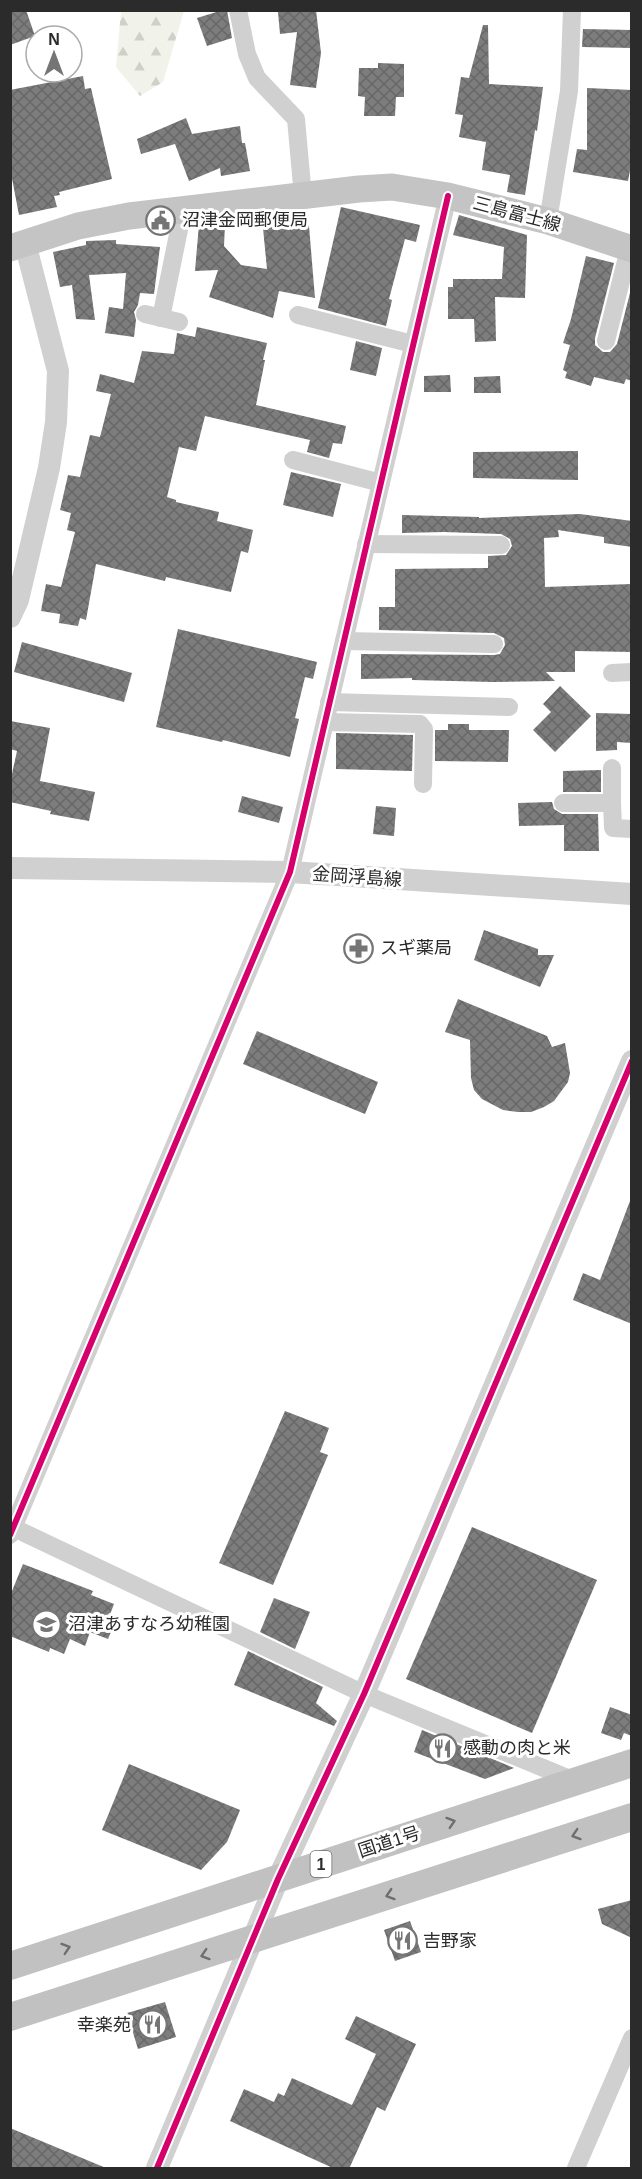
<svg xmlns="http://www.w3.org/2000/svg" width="642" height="2179" font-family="Arial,'Noto Sans JP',sans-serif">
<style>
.forest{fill:url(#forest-firs)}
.building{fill:url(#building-cross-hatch)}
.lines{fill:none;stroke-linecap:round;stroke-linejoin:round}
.minor{stroke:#d0d0d0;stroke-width:18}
.tertiary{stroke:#d0d0d0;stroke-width:22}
.primary{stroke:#c4c4c4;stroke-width:27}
.trunk{stroke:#c1c1c1;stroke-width:28}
.cycleway-casing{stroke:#fff;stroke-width:10}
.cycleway{stroke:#d6006c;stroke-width:6}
.oneway{stroke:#6e6e6e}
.labels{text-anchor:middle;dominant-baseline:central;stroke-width:6;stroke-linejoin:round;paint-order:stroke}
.shield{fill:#fff;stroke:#6b6b6b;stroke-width:1.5}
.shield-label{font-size:16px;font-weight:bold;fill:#2b2b2b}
.street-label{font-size:18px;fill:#2b2b2b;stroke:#fff}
.poi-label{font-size:18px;fill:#2b2b2b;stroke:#fff;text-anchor:start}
</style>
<defs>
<pattern id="forest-firs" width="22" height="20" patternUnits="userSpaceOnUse" patternTransform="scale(1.5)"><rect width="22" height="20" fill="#f1f3ea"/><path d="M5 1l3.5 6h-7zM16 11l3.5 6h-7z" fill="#cfd0c9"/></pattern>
<pattern id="building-cross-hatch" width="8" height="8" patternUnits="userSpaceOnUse" patternTransform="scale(1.5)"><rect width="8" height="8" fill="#7d7d7d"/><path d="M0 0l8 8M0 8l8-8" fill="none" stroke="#676767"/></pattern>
</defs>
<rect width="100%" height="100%" fill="#fff"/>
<!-- forest -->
<path class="forest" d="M121,11H184L163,82L140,96L116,67Z"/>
<!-- building -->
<g class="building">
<path d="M10,10H26L35,36L10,45Z"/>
<path d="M223,10H227L232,38L207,46L197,18Z"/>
<path d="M290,10H316L321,53L316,88L290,85L297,32L280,34L278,12Z"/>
<path d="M483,25H488L489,84L543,87L537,131L535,130L525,195L507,192L510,175L482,170L486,142L459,137L463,115L455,114L461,77L469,78Z"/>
<path d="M583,29L632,30V48L582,47Z"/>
<path d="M378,63L404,64V97H396L395,116H364L365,97L358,96L359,68H378Z"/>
<path d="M83,76L85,89L91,88L112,179L59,192L60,195L54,196L57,207L19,215L10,168V90Z"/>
<path d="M587,88L632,90V160L628,181L573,172L577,149L587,150Z"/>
<path d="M186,118L192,134L240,126L242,143H245L250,171L221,176L220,168L189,181L175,144L141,154L137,139Z"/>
<path d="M341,207L420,225L416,242L405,239L389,299L392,300L386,326L318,308Z"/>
<path d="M308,214L315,298L279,291L273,318L209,297L218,270L195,271L199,224H225L224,246L241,265L267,269L262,218Z"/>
<path d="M459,215L527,235L525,298L495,297L496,341L475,342L474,319H448V287H453V279H502L504,247L453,235Z"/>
<path d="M116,240V244L160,247L154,294L140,293L138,305L134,312L136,320L134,337L105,333L109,307L123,309L126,273L89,275L95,320L76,319L72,285L60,287L53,252L86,245V241Z"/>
<path d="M586,256L614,263L595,338V345L603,352H610L617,344L632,285V381L626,379L624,384L594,377L591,386L565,378L567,372L563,370L570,345L563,343L571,319Z"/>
<path d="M197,327L267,343L263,360H265L256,405L346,426L342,444L333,443L329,458L307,452L310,440L205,416L196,451L179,447L167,497L176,500V502L219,512L217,521L253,530L248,553L241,551L231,592L166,577L165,581L96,564L86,620L80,618L78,626L59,623L60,614L41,611L46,584L61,587L75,532L67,530L71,513L60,510L68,475L80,477L90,435L100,437L111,394L96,391L100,374L134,383L142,351L174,354L177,333L195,337Z"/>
<path d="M356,341L382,348L376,376L350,370Z"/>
<path d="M450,375L451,392H424V376Z"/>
<path d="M500,376L501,393H474V377Z"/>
<path d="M578,451V480L473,478V452Z"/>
<path d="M291,472L341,484L333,517L283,505Z"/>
<path d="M580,514L632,521V547L604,543V537L558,530L559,537L544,538L545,587L632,584V652L575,651V672H546L555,681L493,682L412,680V678L361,679V654L494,655L500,654L505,645L504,638L494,633L379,630V607H395V569L488,568V556L506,555L512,546L510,539L501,534L444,532L402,533V515L479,517V518Z"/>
<path d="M178,629L317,662L313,679L305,677L295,718L299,719L290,757L223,740L222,742L156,727Z"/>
<path d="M22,642L132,673L124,702L14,672Z"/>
<path d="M560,686L591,716L555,752L533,730L551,712L543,704Z"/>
<path d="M596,713L632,714V743L617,742V750L596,751Z"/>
<path d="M10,721L50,728L40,781L95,792L89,821L50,814L51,811L10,802V783L17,751L10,749Z"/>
<path d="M448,724H469V730H509L508,762L435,761V730H448Z"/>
<path d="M336,733L413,735L412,771L336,769Z"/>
<path d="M601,770V792H563V771Z"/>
<path d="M242,796L283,807L279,823L238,812Z"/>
<path d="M552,802L554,809L562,814H598L599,851H564V825L519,826L518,803Z"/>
<path d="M376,806L396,808L394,836L373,834Z"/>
<path d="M484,930L538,949V955H554L540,987L474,960Z"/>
<path d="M458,999L547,1036L552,1047L565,1043L570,1073L568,1082L554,1101L544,1107L531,1112H518L503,1110L482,1099L474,1090L471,1078L470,1040L445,1032Z"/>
<path d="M257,1031L378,1082L365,1114L243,1064Z"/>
<path d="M630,1201H632V1324L573,1300L583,1273L600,1280Z"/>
<path d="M285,1411L329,1428L320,1452L328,1455L273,1585L219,1563Z"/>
<path d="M472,1527L597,1580L532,1733L406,1679Z"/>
<path d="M23,1564L93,1591L91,1595L114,1604L109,1617L116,1620L108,1639L90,1632L85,1646L70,1639L64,1654L50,1648L49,1652L10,1636V1596Z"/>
<path d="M274,1598L310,1612L295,1649L260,1632Z"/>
<path d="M248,1651L323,1687L316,1703L337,1721L334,1726L234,1685Z"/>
<path d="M610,1707L632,1715V1736L624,1733L621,1740L601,1733Z"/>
<path d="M422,1730L514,1768L485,1779L414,1752Z"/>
<path d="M129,1764L240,1810L227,1842L201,1870L102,1830Z"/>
<path d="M632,1900V1938L602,1924L598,1909Z"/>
<path d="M410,1921L421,1952L395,1961L384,1930Z"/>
<path d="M165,2002L176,2037L138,2049L127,2013Z"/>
<path d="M356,2016L416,2044L385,2111L377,2107L349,2169H335L230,2121L244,2089L274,2102L278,2093L284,2096L292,2078L352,2105L376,2054L345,2039Z"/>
<path d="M10,2128L106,2168V2169H10Z"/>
</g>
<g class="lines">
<!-- minor -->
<g class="minor">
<path d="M238,10L247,54L257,78L296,119L303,197"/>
<path d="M548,221L569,91L572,10"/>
<path d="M145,314L179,322"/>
<path d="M298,315L413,344"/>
<path d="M161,318L183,210"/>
<path d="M606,341L629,249"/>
<path d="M293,460L381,483"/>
<path d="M366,544L501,545"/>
<path d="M344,641L494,644"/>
<path d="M612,673L632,672"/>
<path d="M329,702L509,707"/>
<path d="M325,722L420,724L424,729L423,784"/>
<path d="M612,768V803"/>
<path d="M563,803H612L613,828L632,829"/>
<path d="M14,1528L364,1694L575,1781"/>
<path d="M10,1535L290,872L448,196"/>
<path d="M576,2168L632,2038"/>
</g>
<!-- tertiary -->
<g class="tertiary">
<path d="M10,617L18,600L49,468L56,422L58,371L25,243"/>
<path d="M10,868L290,872L632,894"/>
<path d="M157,2168L278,1879L364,1694L632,1061"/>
</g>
<!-- primary -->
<path class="primary" d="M10,248L78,226L129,216L359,189L392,187L448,196L548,221L632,249"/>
<!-- trunk -->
<g class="trunk">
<path d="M10,1966L632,1763"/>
<path d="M10,2017L632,1817"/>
</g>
<defs>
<g id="cycleway">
<path d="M10,1535L290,872L448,196"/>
<path d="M157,2168L278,1879L364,1694L632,1061"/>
</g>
</defs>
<!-- cycleway casing -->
<use href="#cycleway" class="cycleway-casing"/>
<!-- cycleway -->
<use href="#cycleway" class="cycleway"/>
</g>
<!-- one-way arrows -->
<defs><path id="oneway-chevron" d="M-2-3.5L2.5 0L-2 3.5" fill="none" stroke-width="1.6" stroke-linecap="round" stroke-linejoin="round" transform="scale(1.5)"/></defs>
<g class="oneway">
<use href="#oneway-chevron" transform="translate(451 1822) rotate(-18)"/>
<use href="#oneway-chevron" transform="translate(576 1835) rotate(162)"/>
<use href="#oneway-chevron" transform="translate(390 1895) rotate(162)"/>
<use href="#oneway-chevron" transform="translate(66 1948) rotate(-18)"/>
<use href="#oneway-chevron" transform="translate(205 1955) rotate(162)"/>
</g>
<!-- icons -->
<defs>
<symbol id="civic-ring" viewBox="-11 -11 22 22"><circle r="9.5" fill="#fff" stroke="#757575" stroke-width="1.5"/><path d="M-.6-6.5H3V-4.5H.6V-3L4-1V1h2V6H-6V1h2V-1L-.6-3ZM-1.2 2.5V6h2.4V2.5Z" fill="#757575"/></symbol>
<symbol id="pharmacy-ring" viewBox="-11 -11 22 22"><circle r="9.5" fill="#fff" stroke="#757575" stroke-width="1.5"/><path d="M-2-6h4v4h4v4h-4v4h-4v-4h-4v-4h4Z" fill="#757575"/></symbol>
<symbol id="school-ring" viewBox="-11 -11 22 22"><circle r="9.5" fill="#fff" stroke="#757575" stroke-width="1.5"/><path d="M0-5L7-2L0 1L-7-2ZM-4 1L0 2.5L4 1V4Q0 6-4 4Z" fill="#757575"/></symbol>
<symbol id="restaurant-ring" viewBox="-11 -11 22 22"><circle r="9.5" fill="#fff" stroke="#757575" stroke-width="1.5"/><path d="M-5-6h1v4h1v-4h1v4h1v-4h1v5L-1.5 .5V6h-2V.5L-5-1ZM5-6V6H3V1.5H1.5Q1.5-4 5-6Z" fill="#757575"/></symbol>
</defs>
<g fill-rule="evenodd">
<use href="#civic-ring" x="144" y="204" width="33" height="33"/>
<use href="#pharmacy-ring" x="342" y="932" width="33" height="33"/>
<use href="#school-ring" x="30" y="1608" width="33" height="33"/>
<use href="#restaurant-ring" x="426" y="1732" width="33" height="33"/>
<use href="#restaurant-ring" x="386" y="1924" width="33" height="33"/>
<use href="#restaurant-ring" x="136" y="2008" width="33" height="33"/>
</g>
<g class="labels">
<!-- shield labels -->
<rect class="shield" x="310.5" y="1851" width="21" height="26" rx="4.5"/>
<g class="shield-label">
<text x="321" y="1864">1</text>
</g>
<!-- street labels -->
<g class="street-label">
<text transform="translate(517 214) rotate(15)">三島富士線</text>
<text transform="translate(357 877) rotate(4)">金岡浮島線</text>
<text transform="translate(389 1842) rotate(-18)">国道1号</text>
</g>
<!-- poi labels -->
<g class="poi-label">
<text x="182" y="220">沼津金岡郵便局</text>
<text x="380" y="948">スギ薬局</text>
<text x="68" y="1624">沼津あすなろ幼稚園</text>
<text x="463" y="1748">感動の肉と米</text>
<text x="423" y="1941">吉野家</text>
<text x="131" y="2025" text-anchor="end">幸楽苑</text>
</g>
</g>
<!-- border -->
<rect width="642" height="2179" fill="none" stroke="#2b2b2b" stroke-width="24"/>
<!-- north arrow -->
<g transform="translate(54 54)"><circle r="28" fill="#ffffff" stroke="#aaaaaa" stroke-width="1.5"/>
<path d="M0-4.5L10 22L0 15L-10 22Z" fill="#757575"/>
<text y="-9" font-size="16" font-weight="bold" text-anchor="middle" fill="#2b2b2b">N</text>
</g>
</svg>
